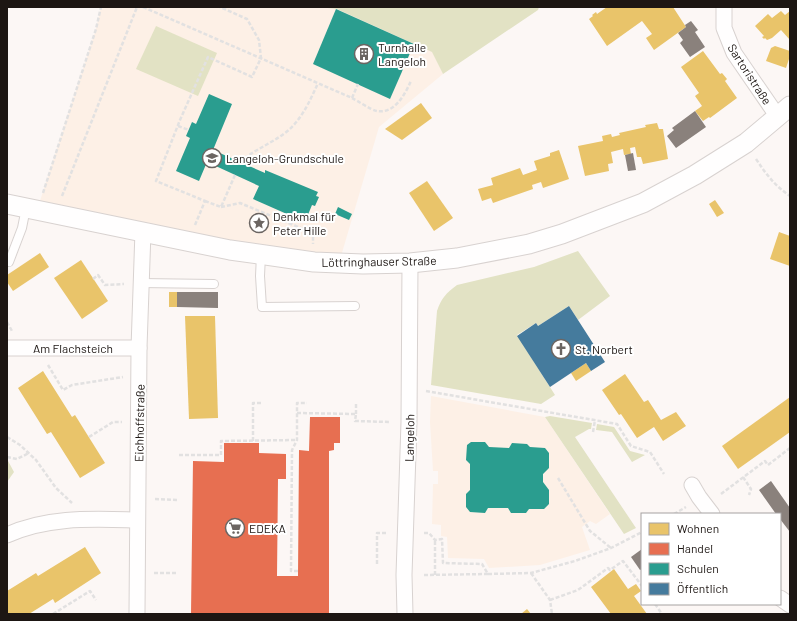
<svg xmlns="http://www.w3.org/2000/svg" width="797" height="621" font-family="Barlow,sans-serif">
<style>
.education{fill:#fdf0e6}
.green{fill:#e2e2c4}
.homes{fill:#e9c46a}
.shops{fill:#e76f51}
.schools{fill:#2a9d8f}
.public{fill:#457b9d}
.industry{fill:#8a817c}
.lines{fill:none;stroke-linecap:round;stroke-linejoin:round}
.service-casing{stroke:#d8d2d0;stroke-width:10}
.minor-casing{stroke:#d8d2d0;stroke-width:17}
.tertiary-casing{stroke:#d8d2d0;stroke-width:21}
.path{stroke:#e2e1e1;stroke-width:2.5;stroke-dasharray:4 2;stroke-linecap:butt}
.service{stroke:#fffefe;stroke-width:8}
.minor{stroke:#fffefe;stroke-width:15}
.tertiary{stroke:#fffefe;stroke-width:19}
.labels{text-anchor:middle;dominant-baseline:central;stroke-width:4;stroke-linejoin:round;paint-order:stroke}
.poi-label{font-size:12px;fill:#1d1613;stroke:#fff;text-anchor:start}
.street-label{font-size:12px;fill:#1d1613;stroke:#fff}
</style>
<rect width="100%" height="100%" fill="#fcf7f5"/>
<!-- education -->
<g class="education">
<path d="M101,7H411L443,74L379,127L339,263L37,210L96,29Z"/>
<path d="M431,396L545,417L610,514L596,524L590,521L582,527L590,550L540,565L489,568L484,559L448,558L447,537L441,536V525L432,524L433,484H438V471H433L430,422Z"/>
</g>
<!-- green -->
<g class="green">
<path d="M318,7H539L538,10L443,74L432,52L337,9Z"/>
<path d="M156,26L217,53L198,96L136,69Z"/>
<path d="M578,251L610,296L578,320L569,306L538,326L536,323L517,335L555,395L541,404L431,385L437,311C441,299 446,293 457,285L534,267Z"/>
<path d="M550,416L592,423L591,429H589L575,437L636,528L624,534L545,417Z"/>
<path d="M597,424L614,427L630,451L645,455L632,462L612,432L596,430Z"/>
<path d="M7,459L14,472L7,482Z"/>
</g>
<!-- homes -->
<g class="homes">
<path d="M607,7H673L686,27L654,50L646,38L652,34L642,21L607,46L589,19L593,16L592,15L596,12L597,14Z"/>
<path d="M781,11L785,15L790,11V40L781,30L772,38L767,40L765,38L764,39L762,37L764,36L755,26L768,14L772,18Z"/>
<path d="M775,46L790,51V56L786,68L766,61L771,48Z"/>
<path d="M703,51L720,74L722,73L727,79L725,81L737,98L710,118L709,117L703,121L695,111L702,106L695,96L699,93L681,67Z"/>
<path d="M421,103L432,118L402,140L385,129Z"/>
<path d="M657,123L659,129H663L668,159L643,164L641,157H637L635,147L630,148L631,154L624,155L623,149L611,152L613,163L608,164L609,171L585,176L578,146L603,141L602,136L611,134L612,137L620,135L619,133L646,127L645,125Z"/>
<path d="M559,150L569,179L543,188L541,182L532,185L533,189L493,203L491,198L482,201L478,189L493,185L491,178L520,168L523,175L537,170L534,161L550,156V153Z"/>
<path d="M427,181L453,218L434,231L409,193Z"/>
<path d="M715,200L724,213L717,217L709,204Z"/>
<path d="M779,232L790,236V266L770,259Z"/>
<path d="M40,253L49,267L13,291L7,282V275Z"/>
<path d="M81,260L108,301L82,319L54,278Z"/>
<rect x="169" y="292" width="8" height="15"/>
<path d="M185,316H215L218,418L189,419Z"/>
<path d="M586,363L591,371L576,381L571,373Z"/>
<path d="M43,371L72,417L75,415L105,463L80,478L51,432L47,434L18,388Z"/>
<path d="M625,374L644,402L648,400L661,420L676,412L686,426L663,441L654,427L637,438L621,414L619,415L602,390Z"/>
<path d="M790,397V432L738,469L722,446Z"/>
<path d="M85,547L101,573L55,603L53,599L29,614H7V591L36,573L38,576Z"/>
<path d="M614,569L628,589L636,584L641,591L634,596L647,614H611L591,587Z"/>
<path d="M527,609L531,614H521Z"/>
</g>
<!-- shops -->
<path class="shops" d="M310,417H340V443H334V450L329,451V614H191L193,461L224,462V443H259V453L286,454V479H278L277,576H298L299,450L309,451Z"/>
<!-- schools -->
<g class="schools">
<path d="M336,9L414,44L390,99L313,64Z"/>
<path d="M209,94L232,104L213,150L265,173V170L318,192L316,196L319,197L315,206L312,205L305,222L253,199L259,186L207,162L199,181L176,171L190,138L186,136L192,122L196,124Z"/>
<path d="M338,207L352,214L349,220L335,214Z"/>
<path d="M471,442H485L489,447L509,448L512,443L527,444L530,447L545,448L549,453V468L543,474V482L549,490V504L544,509H529L526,513H511L508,508H488L485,513L470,512L466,507V494L470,490V464L466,460L467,445Z"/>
</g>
<!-- public -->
<path class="public" d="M569,306L605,362L591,371L586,363L550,387L517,336L536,323L538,326Z"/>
<!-- industry -->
<g class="industry">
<path d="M691,21L698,30L695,32L705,47L690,57L680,43L683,40L678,33L686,27L685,25Z"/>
<path d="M695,111L706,127L676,148L667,136L674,130L672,128Z"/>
<path d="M633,153L636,170L628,171L625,155Z"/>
<path d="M177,292H218V308L177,307Z"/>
<path d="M771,481L790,508V532L780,519V514H776L759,490Z"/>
<path d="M642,549V569L640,570L631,557Z"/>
</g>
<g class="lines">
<defs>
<g id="service">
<path d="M261,255L260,276L262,307L355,306"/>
<path d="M9,262L22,228L26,208"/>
<path d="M141,283L214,284"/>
</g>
<g id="minor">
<path d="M724,7V28L734,53L778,117"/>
<path d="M7,348H139"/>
<path d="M692,485L699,497L712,514"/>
<path d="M7,535C48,516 94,519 137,520"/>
<path d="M780,598L790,605"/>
<path d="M137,614L139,348L143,231"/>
<path d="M405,614L404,575L409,422L410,263"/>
</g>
<path id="tertiary" d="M7,204L230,250L314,262L363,264L410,263L457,258L529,244L562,234L643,203L695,175L746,143L790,106"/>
</defs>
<!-- service casing -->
<use href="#service" class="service-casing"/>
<!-- minor casing -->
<use href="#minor" class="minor-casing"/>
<!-- tertiary casing -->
<use href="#tertiary" class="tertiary-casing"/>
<!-- path -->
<g class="path">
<path d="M143,7L352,98C358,101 371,110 377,111C395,114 405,94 411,81"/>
<path d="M352,98L358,84"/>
<path d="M178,126L189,130"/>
<path d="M756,159C766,174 775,186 790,196"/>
<path d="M240,162C254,150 270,144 285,133C301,121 310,101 318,83"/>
<path d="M43,193L96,29L101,7"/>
<path d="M62,196L137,7"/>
<path d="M205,201L221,207L235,175"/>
<path d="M221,207L240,203L313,233V244"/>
<path d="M195,225L205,201L156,181L180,120L208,57L252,77L261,58L259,40L247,19L220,7"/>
<path d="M93,279L98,275L105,285L124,284"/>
<path d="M7,322L12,331"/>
<path d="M48,365L63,390L72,385L123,377"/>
<path d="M426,391L617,424L631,446L650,452L664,474"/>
<path d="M297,413L356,414L355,421L390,422"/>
<path d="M356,414V404"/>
<path d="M593,432L595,420"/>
<path d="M7,437L20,445L36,460L56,488L72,503"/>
<path d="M89,437L113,422H122"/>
<path d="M253,441V403H262"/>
<path d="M179,455H221V441L297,440"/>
<path d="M7,457L17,459L29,453"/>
<path d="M743,477L751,489L749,495"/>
<path d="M558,478L590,531L611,548"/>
<path d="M721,494L765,461L768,465L790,448"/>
<path d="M155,499L179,500"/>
<path d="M674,514L686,507"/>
<path d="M424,533H429L435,540L442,539L443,563L482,564L488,574L531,573L575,561L611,548L642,532"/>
<path d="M377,564V533H386"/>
<path d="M298,571H291L292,450L297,440V403H307"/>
<path d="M154,573H178"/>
<path d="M531,573L550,600L552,614"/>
<path d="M424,575L488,574"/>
<path d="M435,575V540"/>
<path d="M550,600L578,590L608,568L610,570L623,561L642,586"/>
<path d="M655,604L662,614"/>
<path d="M53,614L90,591L96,600"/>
</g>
<!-- service -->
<use href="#service" class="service"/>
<!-- minor -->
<use href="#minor" class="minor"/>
<!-- tertiary -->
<use href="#tertiary" class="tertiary"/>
</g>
<!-- icons -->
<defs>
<symbol id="building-ring" viewBox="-11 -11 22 22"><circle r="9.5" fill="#fff" stroke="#6b6562" stroke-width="1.5"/><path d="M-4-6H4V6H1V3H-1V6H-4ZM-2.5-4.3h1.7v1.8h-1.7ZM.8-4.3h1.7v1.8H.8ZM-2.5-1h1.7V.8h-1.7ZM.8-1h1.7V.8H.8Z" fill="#6b6562"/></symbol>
<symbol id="school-ring" viewBox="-11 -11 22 22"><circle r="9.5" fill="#fff" stroke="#6b6562" stroke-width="1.5"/><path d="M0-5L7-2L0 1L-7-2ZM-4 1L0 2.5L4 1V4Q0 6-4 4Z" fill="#6b6562"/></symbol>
<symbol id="sight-ring" viewBox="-11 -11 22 22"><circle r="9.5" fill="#fff" stroke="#6b6562" stroke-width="1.5"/><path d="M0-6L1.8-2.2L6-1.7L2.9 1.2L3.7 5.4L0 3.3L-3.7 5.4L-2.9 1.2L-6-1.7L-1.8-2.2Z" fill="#6b6562"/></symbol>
<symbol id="church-ring" viewBox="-11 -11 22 22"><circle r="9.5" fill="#fff" stroke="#6b6562" stroke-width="1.5"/><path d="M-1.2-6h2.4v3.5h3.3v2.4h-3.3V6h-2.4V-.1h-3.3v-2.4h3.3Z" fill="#6b6562"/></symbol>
<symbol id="supermarket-ring" viewBox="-11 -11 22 22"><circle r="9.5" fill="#fff" stroke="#6b6562" stroke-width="1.5"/><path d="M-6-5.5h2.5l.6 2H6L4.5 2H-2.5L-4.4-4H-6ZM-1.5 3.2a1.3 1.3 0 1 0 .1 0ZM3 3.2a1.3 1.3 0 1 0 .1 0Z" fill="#6b6562"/></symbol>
</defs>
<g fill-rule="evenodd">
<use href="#building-ring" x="353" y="43" width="22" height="22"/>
<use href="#school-ring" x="201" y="147" width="22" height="22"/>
<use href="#sight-ring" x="248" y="212" width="22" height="22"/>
<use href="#church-ring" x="550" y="338" width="22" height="22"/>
<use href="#supermarket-ring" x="224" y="517" width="22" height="22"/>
</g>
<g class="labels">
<!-- poi labels -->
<g class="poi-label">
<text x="378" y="47">Turnhalle<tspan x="378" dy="14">Langeloh</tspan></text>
<text x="226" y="158">Langeloh-Grundschule</text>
<text x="273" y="216">Denkmal für<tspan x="273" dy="14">Peter Hille</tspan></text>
<text x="575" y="349">St. Norbert</text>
<text x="249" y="528">EDEKA</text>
</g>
<!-- street labels -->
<g class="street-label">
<text transform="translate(750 74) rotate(57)">Sartoristraße</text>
<text transform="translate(379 261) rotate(-1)">Löttringhauser Straße</text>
<text x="73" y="348">Am Flachsteich</text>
<text transform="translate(139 423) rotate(-89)">Eichhoffstraße</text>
<text transform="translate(409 438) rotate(-89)">Langeloh</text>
</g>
</g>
<!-- border -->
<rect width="797" height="621" fill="none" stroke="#1d1613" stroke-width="16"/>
<!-- legend -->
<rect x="641" y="513" width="140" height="92" fill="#ffffff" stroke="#a5a2a1"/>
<rect x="649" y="523" width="20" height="12" fill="#e9c46a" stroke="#a5a2a1"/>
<text x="677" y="533" font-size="12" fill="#1d1613">Wohnen</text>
<rect x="649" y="543" width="20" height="12" fill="#e76f51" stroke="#a5a2a1"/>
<text x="677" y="553" font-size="12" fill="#1d1613">Handel</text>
<rect x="649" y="563" width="20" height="12" fill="#2a9d8f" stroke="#a5a2a1"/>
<text x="677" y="573" font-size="12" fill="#1d1613">Schulen</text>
<rect x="649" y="583" width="20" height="12" fill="#457b9d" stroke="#a5a2a1"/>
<text x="677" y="593" font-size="12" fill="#1d1613">Öffentlich</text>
</svg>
